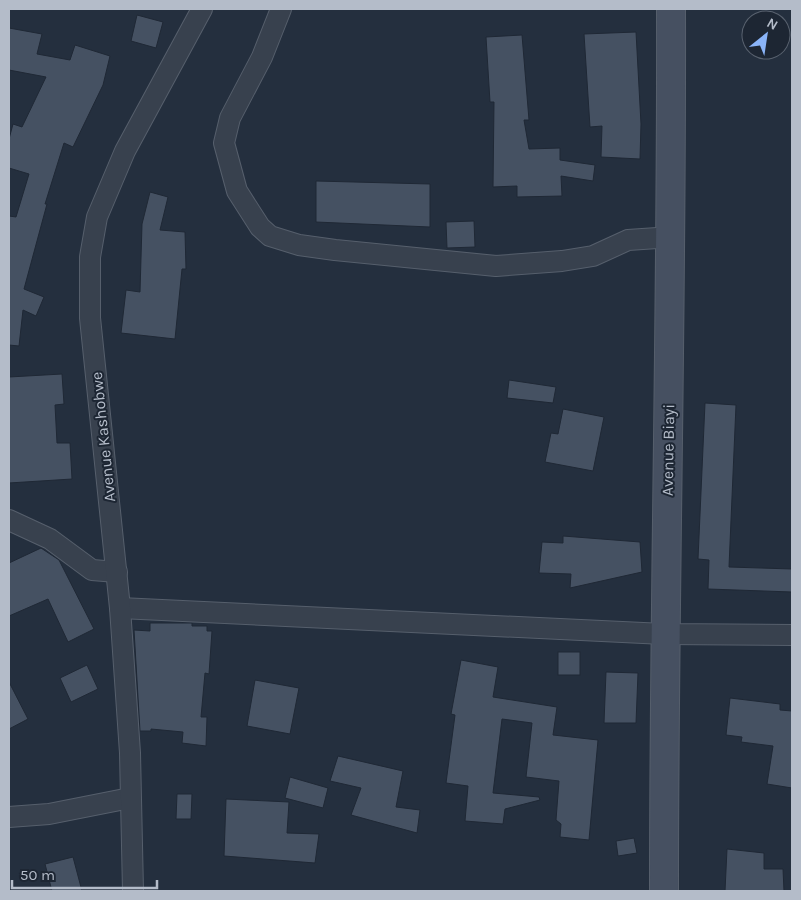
<svg xmlns="http://www.w3.org/2000/svg" width="801" height="900" font-family="Karla,sans-serif">
<style>
.building{fill:#455162;stroke:#1f2835}
.lines{fill:none;stroke-linecap:round;stroke-linejoin:round}
.street-casing{stroke:#565f6c;stroke-width:22}
.secondary-casing{stroke:#565f6c;stroke-width:30}
.street{stroke:#38414e;stroke-width:20}
.secondary{stroke:#465061;stroke-width:28}
.labels{text-anchor:middle;dominant-baseline:central;stroke-width:4;stroke-linejoin:round;paint-order:stroke}
.street-label{font-size:16px;fill:#b4bcc9;stroke:#1d2633}
</style>
<rect width="100%" height="100%" fill="#242f3e"/>
<!-- building -->
<g class="building">
<path d="M137,15L163,22L156,48L131,41Z"/>
<path d="M9,28L42,34L37,54L70,60L75,45L110,56L103,85L73,147L64,143L45,204H47L24,289L44,297L36,316L23,310L19,346L9,345V216L16,217L29,174L9,168V139L13,124L22,127L46,77L9,70Z"/>
<path d="M636,32L641,124L640,159L601,157L602,126L590,127L584,34Z"/>
<path d="M522,35L529,120H524L529,149L560,148V160L595,165L593,181L561,176L562,196L517,197V186L493,187L494,102H490L486,37Z"/>
<path d="M316,181L430,184V227L316,222Z"/>
<path d="M150,192L168,197L160,230L185,232L186,269H182L175,339L121,333L126,290L140,292L142,224Z"/>
<path d="M474,221L475,247L447,248L446,222Z"/>
<path d="M62,374L64,404L55,405L57,443H70L72,479L9,483V377Z"/>
<path d="M509,380L556,387L553,403L507,398Z"/>
<path d="M705,403L736,405L729,567L792,569V592L708,589L709,560L698,559Z"/>
<path d="M563,409L604,417L593,471L545,462L551,433L558,434Z"/>
<path d="M563,536L640,542L642,572L570,588L571,574L539,573L542,542L563,543Z"/>
<path d="M41,548L59,560L94,629L68,642L48,599L9,616V563Z"/>
<path d="M150,623H192V626H207V631H212L209,674L205,673L201,717H207L206,746L182,743L183,732L151,729V731H140L134,630L150,631Z"/>
<rect x="558" y="652" width="22" height="23"/>
<path d="M461,660L498,667L493,697L557,707L553,735L598,740L589,840L560,837L561,824L556,820L559,781L526,777L532,723L502,719L493,793L539,797L540,800L505,809L503,824L465,821L468,786L446,783L455,715L451,714Z"/>
<path d="M87,665L98,689L71,702L60,678Z"/>
<path d="M606,672L638,673L636,723H604Z"/>
<path d="M255,680L299,688L290,734L247,726Z"/>
<path d="M9,682L28,719L9,729Z"/>
<path d="M730,698L780,704V710L792,711V788L767,784L773,746L741,742L742,737L726,735Z"/>
<path d="M338,756L403,771L396,807L420,810L417,833L351,815L361,788L330,781Z"/>
<path d="M290,777L328,788L323,808L285,798Z"/>
<path d="M177,794H192L191,819H176Z"/>
<path d="M226,799L289,802L287,833L319,834L315,863L224,856Z"/>
<path d="M634,838L637,853L618,856L616,841Z"/>
<path d="M727,849L764,853V869H783L784,891H725Z"/>
<path d="M73,857L82,891H52L45,864Z"/>
</g>
<g class="lines">
<defs>
<g id="street">
<path d="M281,9L262,57L230,118L224,143L237,191L260,227L270,236L299,245L335,250L496,266L562,261L593,256L628,240L672,237"/>
<path d="M9,520L50,539L92,570L117,572"/>
<path d="M120,608L664,634L792,635"/>
<path d="M9,817L49,814L130,798"/>
<path d="M133,891L130,753L120,608L90,318V257L97,217L125,151L202,9"/>
</g>
<path id="secondary" d="M664,891C664,597 672,303 671,9"/>
</defs>
<!-- street casing -->
<use href="#street" class="street-casing"/>
<!-- secondary casing -->
<use href="#secondary" class="secondary-casing"/>
<!-- street -->
<use href="#street" class="street"/>
<!-- secondary -->
<use href="#secondary" class="secondary"/>
</g>
<g class="labels">
<!-- street labels -->
<g class="street-label">
<text transform="translate(103 437) rotate(-96)">Avenue Kashobwe</text>
<text transform="translate(668 450) rotate(-89)">Avenue Biayi</text>
</g>
</g>
<!-- border -->
<rect width="801" height="900" fill="none" stroke="#b4bcc9" stroke-width="20"/>
<!-- north arrow -->
<g transform="translate(766 35) rotate(30)"><circle r="24" fill="#1d2633" stroke="#59626f"/>
<path d="M0-4L9 19L0 12L-9 19Z" fill="#8ab4f8"/>
<text y="-8" font-size="14" font-weight="bold" text-anchor="middle" fill="#b4bcc9">N</text>
</g>
<!-- scale -->
<path d="M12 880v8h145v-8" fill="none" stroke="#b4bcc9" stroke-width="2.5"/>
<text x="20" y="880" font-size="15" fill="#b4bcc9" stroke="#1d2633" stroke-width="4" paint-order="stroke">50 m</text>
</svg>
